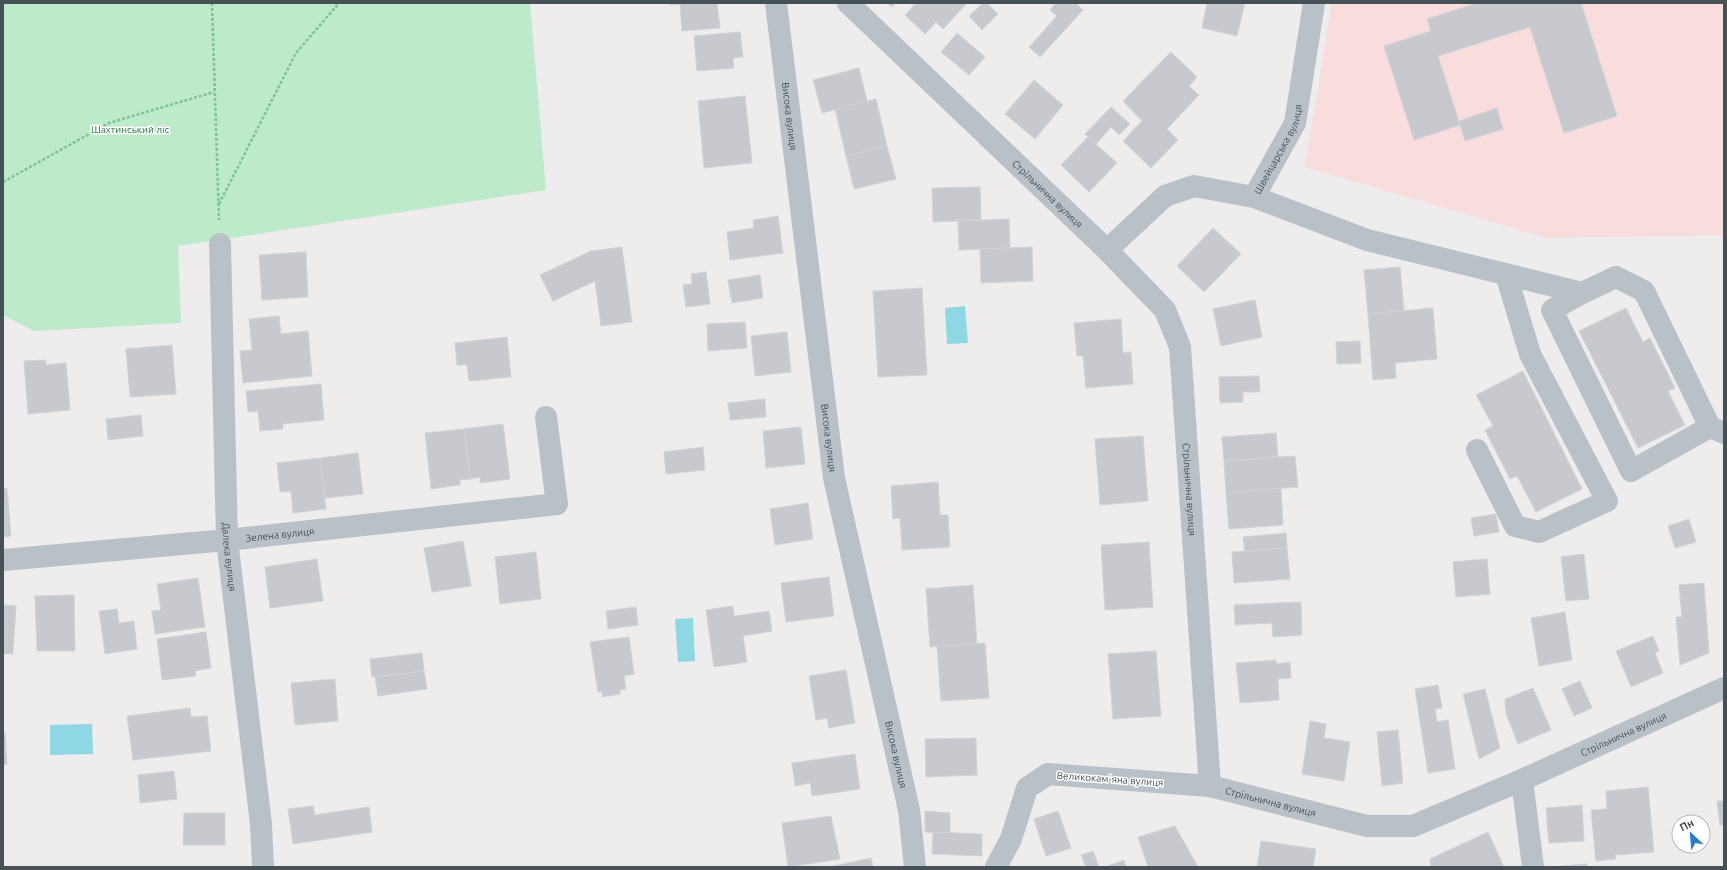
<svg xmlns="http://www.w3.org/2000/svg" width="1727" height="870" font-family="Ubuntu,sans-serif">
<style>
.medical{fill:#f8dddc}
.green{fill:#bdeaca}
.water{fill:#8dd8e3}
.building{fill:#c7c9ce;stroke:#d0d3d7}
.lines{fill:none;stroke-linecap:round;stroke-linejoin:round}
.path{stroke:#78c499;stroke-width:2.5;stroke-dasharray:3 2;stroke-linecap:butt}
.minor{stroke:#b8c1c7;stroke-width:22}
.labels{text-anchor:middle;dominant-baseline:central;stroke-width:3;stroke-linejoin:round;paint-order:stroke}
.street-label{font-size:10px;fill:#465057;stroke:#fff}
.park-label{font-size:10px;fill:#1e7141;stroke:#fff}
</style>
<rect width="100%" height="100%" fill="#eeecec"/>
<!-- medical -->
<path class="medical" d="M1332,3H1724V244L1721,235L1547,238L1305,167Z"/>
<!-- green -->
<path class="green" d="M3,3H530L546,190L178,246L181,323L34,331L3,315Z"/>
<!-- water -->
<g class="water">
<path d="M965,306L968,343L947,344L945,308Z"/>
<path d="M693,618L695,661L678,662L675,619Z"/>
<path d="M92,724L93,754L50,755V725Z"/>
</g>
<!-- building -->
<g class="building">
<path d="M669,3H717L720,28L682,31L680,4L669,5Z"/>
<path d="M887,3H895L892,7Z"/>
<path d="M916,3H967L943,29L936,22L925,34L905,15Z"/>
<path d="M983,3H987L998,14L982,30L969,16Z"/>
<path d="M1056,3H1076L1083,10L1040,57L1029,47L1057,16L1050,10Z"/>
<path d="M1207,3H1245L1237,36L1202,28Z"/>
<path d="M1478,3H1581L1617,116L1564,133L1530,27L1438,56L1460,125L1414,140L1384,46L1431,31L1427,19Z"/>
<path d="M740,32L743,57L733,58L734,68L697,71L694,36Z"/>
<path d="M957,33L985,57L969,75L941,52Z"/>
<path d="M1171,52L1197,77L1189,86L1199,95L1167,129L1178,140L1151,168L1123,141L1142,121L1123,101Z"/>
<path d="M859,68L867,101L822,113L813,80Z"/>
<path d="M1034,80L1063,105L1035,139L1005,114Z"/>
<path d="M745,96L752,163L704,168L698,101Z"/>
<path d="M876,99L887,146L846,156L835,109Z"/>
<path d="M1111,107L1130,124L1119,135L1111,127L1096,144L1085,134Z"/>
<path d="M1497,108L1503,129L1465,141L1459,121Z"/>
<path d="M1088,137L1117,163L1089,192L1061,165Z"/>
<path d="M887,146L896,179L854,189L846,156Z"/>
<path d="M980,187L981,220L933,222L932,188Z"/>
<path d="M778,216L783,253L730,260L727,232L754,228L753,220Z"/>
<path d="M1009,219L1010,248L959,250L958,221Z"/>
<path d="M1213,228L1241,254L1204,292L1177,266Z"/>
<path d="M622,247L632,322L601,326L595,281L553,301L540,275L591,251Z"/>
<path d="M1032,247L1033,281L981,283L980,249Z"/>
<path d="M306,252L308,297L262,300L259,255Z"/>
<path d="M1400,267L1404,310L1368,314L1364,270Z"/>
<path d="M706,272L710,304L686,307L683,285L692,284L691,274Z"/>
<path d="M760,275L763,298L732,303L728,280Z"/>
<path d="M922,288L927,375L878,377L873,291Z"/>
<path d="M1255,300L1262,337L1221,346L1213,309Z"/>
<path d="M1433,308L1437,359L1395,363L1396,378L1373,380L1368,314Z"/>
<path d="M1626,308L1643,342L1650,338L1675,388L1668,391L1685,425L1638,448L1579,331Z"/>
<path d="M279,316L281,334L308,331L312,376L243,383L240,351L252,350L249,319Z"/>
<path d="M1121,319L1123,353L1131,352L1133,384L1086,388L1083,356H1077L1074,323Z"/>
<path d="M745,322L747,348L708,351L707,324Z"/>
<path d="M787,332L791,372L755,376L751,336Z"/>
<path d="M507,337L511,377L469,381L467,365H457L455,343Z"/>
<path d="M1360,341L1361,363L1337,364L1336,342Z"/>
<path d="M172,345L176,394L130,397L126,349Z"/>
<path d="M46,360V365L66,363L70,410L28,414L24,361Z"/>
<path d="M1523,371L1582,489L1536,512L1517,476L1510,479L1485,430L1493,426L1476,395Z"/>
<path d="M1259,376L1260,392H1243V402L1220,403L1219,377Z"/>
<path d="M321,384L324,420L283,424V429L260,431L258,411L248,412L246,391Z"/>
<path d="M765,399L766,417L730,420L728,403Z"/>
<path d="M141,415L143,436L108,440L106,419Z"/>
<path d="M503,424L510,479L480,483V477L470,479L464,429Z"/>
<path d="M801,427L805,464L766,468L763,431Z"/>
<path d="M464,429L470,479L460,480V485L431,489L425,433Z"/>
<path d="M1276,433L1278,457L1224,461L1222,437Z"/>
<path d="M1143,436L1148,501L1100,505L1095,439Z"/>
<path d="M703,447L705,470L666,474L664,452Z"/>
<path d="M358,453L363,494L325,498L320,458Z"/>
<path d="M1295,456L1298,487L1226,493L1224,461Z"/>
<path d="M320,458L326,509L293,513L291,491L280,492L277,463Z"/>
<path d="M938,482L940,515H948L950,547L902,550L900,518L893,519L891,486Z"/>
<path d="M7,488L11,536L3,537V489Z"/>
<path d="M1281,488L1283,525L1229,529L1226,493Z"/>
<path d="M808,503L813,539L775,545L770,509Z"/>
<path d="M1496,514L1499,532L1474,536L1471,518Z"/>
<path d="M1689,519L1696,542L1675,548L1668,526Z"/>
<path d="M1286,533L1287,548L1245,551L1243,537Z"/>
<path d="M463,541L471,586L432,592L424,548Z"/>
<path d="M1149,542L1153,607L1105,610L1101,545Z"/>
<path d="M1287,548L1290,579L1234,583L1232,552Z"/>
<path d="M536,552L541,599L500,604L495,557Z"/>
<path d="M1584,554L1589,599L1566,601L1561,557Z"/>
<path d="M317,559L323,601L270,608L265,567Z"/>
<path d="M1487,559L1490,594L1456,597L1453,562Z"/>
<path d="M829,577L834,616L786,622L781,583Z"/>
<path d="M198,578L205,627L155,634L152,611L161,610L157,584Z"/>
<path d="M1704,583L1709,653L1680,665L1676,617H1682L1679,585Z"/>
<path d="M973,585L977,644L930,647L926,589Z"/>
<path d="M74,595L75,651H37L35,596Z"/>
<path d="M1301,602L1302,635L1273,637L1272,623L1235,625L1234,605Z"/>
<path d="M3,605L16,606L13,654H3Z"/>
<path d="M733,606L734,616L769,611L772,631L743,636L747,662L714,667L706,610Z"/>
<path d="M636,607L638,625L608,629L606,611Z"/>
<path d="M117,609L119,623L134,621L137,649L105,654L99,611Z"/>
<path d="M1565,612L1572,660L1539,666L1531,618Z"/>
<path d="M206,632L211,668L195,671L196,676L162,680L157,639Z"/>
<path d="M1653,636L1659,651L1655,653L1663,673L1631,687L1616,651Z"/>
<path d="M629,637L634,674L624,676L626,689L620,690V694L602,697V691L598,692L590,642Z"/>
<path d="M985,643L989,698L941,701L937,647Z"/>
<path d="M1156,651L1161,716L1113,719L1108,654Z"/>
<path d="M422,653L424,671L372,677L370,659Z"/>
<path d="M1276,660V664L1290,662L1291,678L1278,679L1279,700L1240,703L1236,663Z"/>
<path d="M846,670L855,723L829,728L827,718L816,720L809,676Z"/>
<path d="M424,671L427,689L378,696L375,677Z"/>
<path d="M335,679L338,721L295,725L291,683Z"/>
<path d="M1580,681L1592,708L1574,716L1562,689Z"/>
<path d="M1438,685L1442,708L1435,709L1437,722L1448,720L1455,769L1428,773L1415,689Z"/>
<path d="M1533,688L1551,730L1518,744L1506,714L1505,699Z"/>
<path d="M1485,689L1500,748L1479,759L1463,694Z"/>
<path d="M190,708L191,717L207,716L211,751L133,760L127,716Z"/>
<path d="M1310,721L1326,724L1324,738L1350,742L1344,781L1302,774Z"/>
<path d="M1398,730L1403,783L1382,786L1377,732Z"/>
<path d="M3,733H5L7,764L3,765Z"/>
<path d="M976,738L977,775L926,777L925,739Z"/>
<path d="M855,754L860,789L812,796L810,783L795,786L792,763Z"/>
<path d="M174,771L177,799L140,803L138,775Z"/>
<path d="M1648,787L1654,852L1615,855L1616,859L1596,861L1591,810L1607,809L1606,791Z"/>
<path d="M1717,801H1724V825H1720Z"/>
<path d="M1582,805L1584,841L1549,843L1546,808Z"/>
<path d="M313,806L315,815L369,807L372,832L293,844L288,809Z"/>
<path d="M925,811L950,813V833L925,832Z"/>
<path d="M1058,811L1071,848L1046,856L1034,819Z"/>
<path d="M184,813H225V845H183Z"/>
<path d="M831,816L840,859L788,867L782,823Z"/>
<path d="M1175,826L1198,867H1148L1138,837Z"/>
<path d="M933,832L982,834V856L932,854Z"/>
<path d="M1488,832L1504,867H1431L1430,859Z"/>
<path d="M1261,841L1316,849L1313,867H1257Z"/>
<path d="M1093,851L1099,867H1086L1081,855Z"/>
<path d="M871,858L873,867H829Z"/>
<path d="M1124,860L1126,867H1105Z"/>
<path d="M1587,864V867H1551Z"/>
</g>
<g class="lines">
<!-- path -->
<g class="path">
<path d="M212,3L219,220"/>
<path d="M3,182L109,123L214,92"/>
<path d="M219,204L296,53L339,3"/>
</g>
<!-- minor -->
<g class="minor">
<path id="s1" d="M776,3L834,478L909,810L915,867"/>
<path id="s2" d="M848,3L1107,250L1165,310L1180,347L1210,786L1367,826H1413L1522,780L1724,688"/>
<path d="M1254,197L1367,240L1582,293L1616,277L1644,291L1710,427L1724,433"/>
<path id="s3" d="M220,244L227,540L261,824L263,867"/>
<path id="s4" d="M1107,250L1165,196L1194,186L1254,197L1295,123L1314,3"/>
<path d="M1582,293L1552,310L1631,471L1710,427"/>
<path d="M1477,450L1515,526L1539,532L1607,501L1530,354L1506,274"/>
<path id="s5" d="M3,560L227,540L557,504L546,417"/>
<path d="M1522,780L1533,867"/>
<path d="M996,867L1011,839L1027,788L1048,774L1210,786"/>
</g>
</g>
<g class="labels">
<!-- street labels -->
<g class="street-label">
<text stroke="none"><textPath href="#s1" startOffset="114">Висока вулиця</textPath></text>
<text stroke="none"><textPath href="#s4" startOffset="225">Швейцарська вулиця</textPath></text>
<text stroke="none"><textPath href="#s2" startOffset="276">Стрільнична вулиця</textPath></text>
<text stroke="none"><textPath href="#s1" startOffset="438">Висока вулиця</textPath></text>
<text stroke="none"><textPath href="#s2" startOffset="624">Стрільнична вулиця</textPath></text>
<text stroke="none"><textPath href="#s5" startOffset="278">Зелена вулиця</textPath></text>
<text stroke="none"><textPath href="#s3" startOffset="313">Далека вулиця</textPath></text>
<text stroke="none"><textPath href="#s2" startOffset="1359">Стрільнична вулиця</textPath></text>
<text stroke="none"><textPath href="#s1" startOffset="762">Висока вулиця</textPath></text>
<text transform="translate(1110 779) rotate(4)">Великокамʼяна вулиця</text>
<text stroke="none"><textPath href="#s2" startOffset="984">Стрільнична вулиця</textPath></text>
</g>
<!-- park labels -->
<g class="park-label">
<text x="130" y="129">Шахтинський ліс</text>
</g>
</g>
<!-- border -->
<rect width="1727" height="870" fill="none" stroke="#465057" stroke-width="8"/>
<!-- north arrow -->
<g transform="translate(1691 834) rotate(334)"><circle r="19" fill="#ffffff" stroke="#b5b9bc"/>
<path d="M0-3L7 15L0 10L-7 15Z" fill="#287dcc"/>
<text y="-6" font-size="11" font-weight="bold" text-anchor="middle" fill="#465057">Пн</text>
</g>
</svg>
